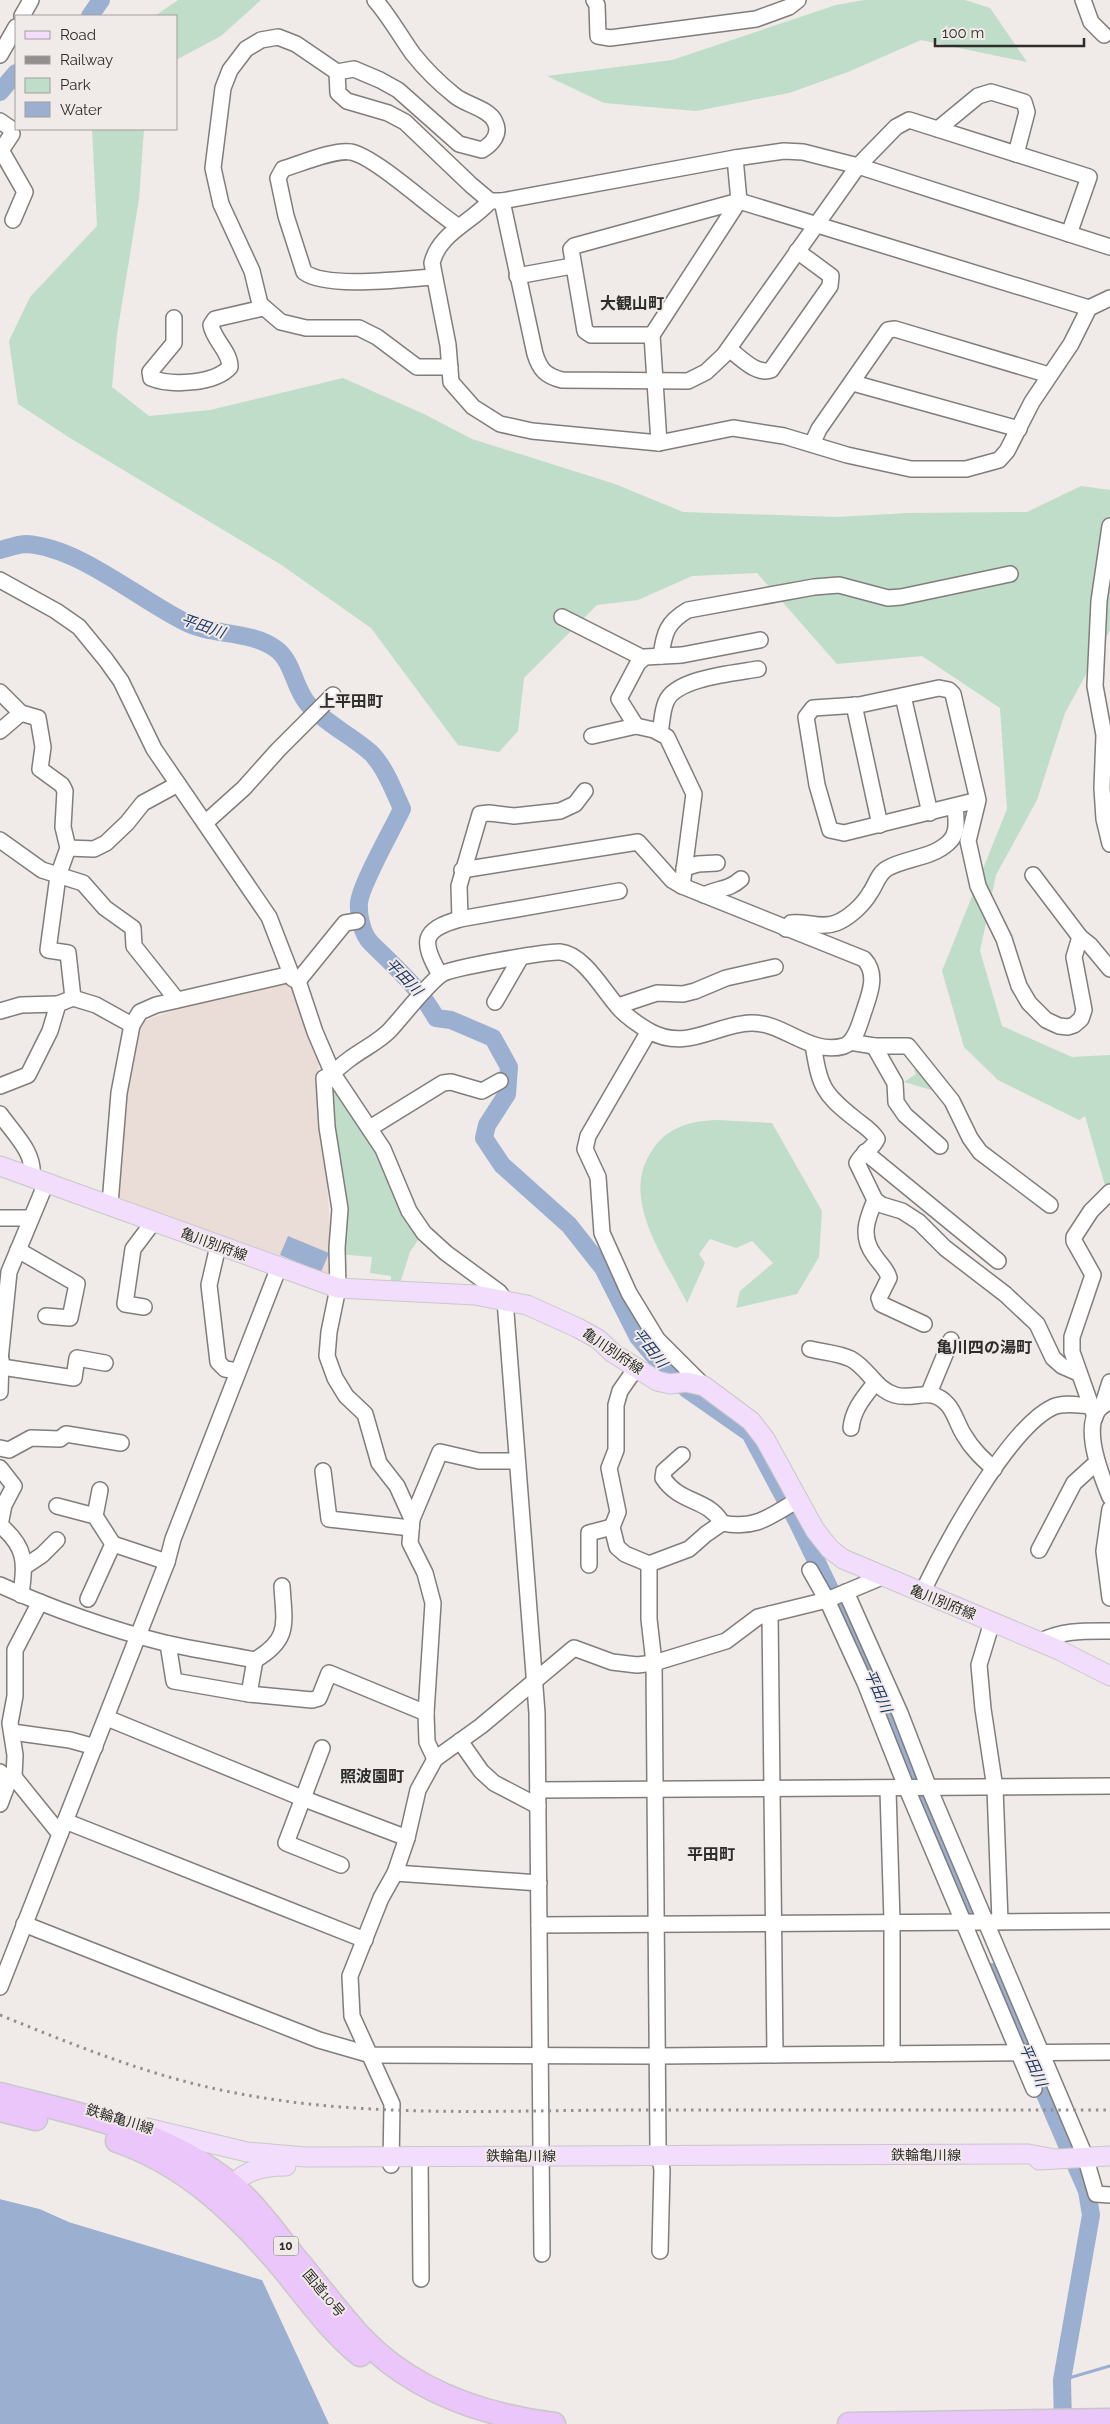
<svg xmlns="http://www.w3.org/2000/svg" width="1110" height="2424" font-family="Raleway,'Noto Sans JP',sans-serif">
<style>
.built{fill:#eaddd7}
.green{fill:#bfddc9}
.water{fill:#9bafd0}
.pier{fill:#f0eae8}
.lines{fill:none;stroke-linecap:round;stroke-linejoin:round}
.stream{stroke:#9bafd0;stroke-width:3}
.river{stroke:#9bafd0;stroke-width:18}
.minor-casing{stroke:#817d7b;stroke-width:18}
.major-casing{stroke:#c9c8c8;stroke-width:21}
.highway-casing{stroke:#c9c8c8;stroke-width:25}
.minor{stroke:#fff;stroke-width:15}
.major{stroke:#f2ddfd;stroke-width:19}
.highway{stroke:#eac6fb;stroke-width:22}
.rail{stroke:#938f8e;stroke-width:3;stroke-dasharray:2.5 5;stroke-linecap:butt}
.labels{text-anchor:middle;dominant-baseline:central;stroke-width:4;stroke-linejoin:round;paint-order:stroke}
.shield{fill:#f0eae8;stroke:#696664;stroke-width:1}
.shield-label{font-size:12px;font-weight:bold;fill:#2f2d2c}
.street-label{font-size:14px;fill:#2f2d2c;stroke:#f0eae8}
.water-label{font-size:15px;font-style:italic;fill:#1d3762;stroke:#f0eae8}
.quarter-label{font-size:16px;font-weight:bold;fill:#2f2d2c;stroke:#f0eae8}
</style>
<rect width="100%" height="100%" fill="#f0eae8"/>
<!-- built -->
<path class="built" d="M293,979L318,1059L334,1283L114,1196L121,1110L137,1024L208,997Z"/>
<!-- green -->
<g class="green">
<path d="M178,0H261L221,36L176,60V16H155Z"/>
<path d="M864,0H965L990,8L1027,62L921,40L848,72L789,93L696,111L604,103L547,76L672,60L836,5Z"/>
<path d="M92,129H144L139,199L117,334L112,387L149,416L210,410L343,378L426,415L472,439L615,484L683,512L836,517L909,513L1027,512L1081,486L1110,490V630L1065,713L1037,800L996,875L980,951L1002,1026L1072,1057L1110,1055V1203L1085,1116L1079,1120L998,1080L964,1047L942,971L1007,809L1000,708L922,656L837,664L757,573L692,576L638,600L597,605L524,678L518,731L499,752L458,745L371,628L280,564L70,438L18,404L9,341L30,297L97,226Z"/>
<path d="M917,1068L938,1092L904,1082L916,1074L914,1071Z"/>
<path d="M332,1079L380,1151L420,1237L410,1252L400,1283L391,1282V1276L370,1273L372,1257L339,1254L327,1081Z"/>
<path d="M716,1120L772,1123L822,1211L819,1257L797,1294L736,1308L740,1291L773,1263L752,1241L736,1248L710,1239L699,1254L705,1263L687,1303C665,1258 618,1197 653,1149C668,1127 690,1121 716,1120Z"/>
</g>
<!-- water -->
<g class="water">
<path d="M288,1236L329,1253L321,1272L280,1255Z"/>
<path d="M0,2199L40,2209L69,2222L262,2280L329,2424H0Z"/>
</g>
<!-- pier -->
<path class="pier" d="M0,2196L41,2207L70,2220L260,2277L262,2280L69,2222L40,2209L0,2199Z"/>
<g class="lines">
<!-- stream -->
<path class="stream" d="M1062,2380L1110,2366"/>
<!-- river -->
<g class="river">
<path d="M90,16L101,0"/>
<path d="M0,92L16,73"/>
<path d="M0,550C8,548 18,544 26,544C79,547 138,599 185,622C212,636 250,630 276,649C293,661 294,688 308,704C326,724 351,735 371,753C385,767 394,791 402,809C393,828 360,886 359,903C358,915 362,934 371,943C395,967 419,987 436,1018L451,1020L493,1038L509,1067L507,1094L487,1125L484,1138L502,1165L569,1225L603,1268L638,1337L665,1369L687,1389L750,1433L798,1523L874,1681L930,1813L965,1910"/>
<path d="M992,1972L1087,2191L1091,2215L1062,2380L1063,2424"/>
</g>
<defs>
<g id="minor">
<path d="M375,0C390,17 400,36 413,54C425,69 439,83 454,95C465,105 489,108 495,122C501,134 492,144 482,150L459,144L398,90L380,80L354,69L337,72L338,93L347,101L388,113L405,122L471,185L490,201H502L735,158L784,151L803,152L858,166L1110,247"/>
<path d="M594,0L597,5L598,36L610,38L756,19L789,7L798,0"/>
<path d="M1083,0L1091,22L1104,35"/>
<path d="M22,16L31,0"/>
<path d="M0,55L16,27"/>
<path d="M337,72L296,44L278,37L261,40L246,49L230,70L223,88L213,168L221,204L252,271L260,304L281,322L306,328H359L377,337L417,367H450"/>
<path d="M0,121L10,128L12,134L0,152"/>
<path d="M938,129L978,96L991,92L1024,102L1027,112L1016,154"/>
<path d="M1,150L25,192L13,220"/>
<path d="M490,201C471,223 439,233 432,263L448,345L451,382L473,407L500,424L532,431L659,443L733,428L784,436L847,455L911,469H966L999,460L1007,451L1032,402L1071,344L1089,308L1110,298"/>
<path d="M502,201L535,354C540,370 546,376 562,380L688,381L706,372L724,355L858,166L896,127L909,120L1089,177L1069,234"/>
<path d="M517,276L572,266"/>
<path d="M433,277C404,279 326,289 304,272L286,216L278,178L283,169C300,164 334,149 351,152C376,157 432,210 459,227"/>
<path d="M174,318V343L150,372L151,378C171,386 215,384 230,367C230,351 214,341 211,325L215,319L263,308"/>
<path d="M652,335H591L585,331L571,249L574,246L739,201L1089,308"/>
<path d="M729,349C741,358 756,375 771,370L830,286L831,276L797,251"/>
<path d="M853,383L1019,429"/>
<path d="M659,443L652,335L739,201L735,158"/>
<path d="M812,444L819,429L888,330L895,329L1049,375"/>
<path d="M1110,526L1099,601L1095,686L1104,735L1102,788L1104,819L1110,844"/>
<path d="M0,580L56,611L79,627L106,660L121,681L154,749L269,917L293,979L298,981L315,1032L333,1074L383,1149L409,1211L424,1233L446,1253L499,1292L505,1300L537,1713L542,2254"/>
<path d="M562,617L643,658"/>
<path d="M661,656C664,633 667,622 688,610L814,587L839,585L888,598L901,597L1010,574"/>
<path d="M0,692L21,713L38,718L43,747L40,769L62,785L65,791L63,827L68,848L58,876L48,950L68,953L73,998L96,1005L132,1025"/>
<path d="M903,696L930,813"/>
<path d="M854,705L880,825"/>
<path d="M636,726L619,699L638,663L645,657L682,655L760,640"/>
<path d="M0,731L21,713"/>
<path d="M660,733C662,723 662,711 666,702C675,678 735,673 758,669"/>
<path d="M592,736L636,726L654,730L667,737L694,794L682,886"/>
<path d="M978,800L844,833L830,830L817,785L806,717L813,708L859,705L939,688L949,690L953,694L978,800L968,841L978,886L1004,939L1019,986L1029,1003L1046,1020L1059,1026L1068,1027L1074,1025L1081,1019L1084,1010L1074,957L1080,937"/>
<path d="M205,823L244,788L278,750L333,695"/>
<path d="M0,840L42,870L83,883L105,908L133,928L134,946L177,1000"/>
<path d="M68,848L94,849L106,843L127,823L143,803L178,784"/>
<path d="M684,868L698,864L717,863"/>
<path d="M1033,875L1080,937L1090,945L1110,969"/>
<path d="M704,895C718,888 729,890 741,879"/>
<path d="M460,919L459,886L480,814L489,813L514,816L560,811L575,804L585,791"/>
<path d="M786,929L791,923C807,921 821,929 836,923C849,918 863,905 870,893C876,885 878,873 888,868C906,858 932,858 948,843C959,834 956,819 955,807"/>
<path d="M440,975C421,941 421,930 460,919L619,891"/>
<path d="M298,981L345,923L357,921"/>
<path d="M495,1002L521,957"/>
<path d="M618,1006L657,993L683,994L695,991L726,978L775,967"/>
<path d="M0,1011L21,1005L58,1004"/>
<path d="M649,1031L588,1136L585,1149L598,1177L602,1233L629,1293L657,1339L704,1386"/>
<path d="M850,1042L874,1046H908L952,1101L970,1138L980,1152L1050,1205"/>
<path d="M813,1045C820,1085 821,1092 854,1118C861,1124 872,1130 877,1139C873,1149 862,1153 857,1163L875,1200L882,1205L902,1211L919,1222L945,1248L1005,1294L1037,1324L1053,1358L1062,1366L1078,1373"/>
<path d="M874,1046L895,1083L896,1102L905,1115L940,1146"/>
<path d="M0,1086L28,1075L50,1031L58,1004L73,998"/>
<path d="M0,1114C14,1134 35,1152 32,1177"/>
<path d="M370,1128L443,1083L451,1082L482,1091L500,1081"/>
<path d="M865,1152L998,1261"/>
<path d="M875,1200C867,1219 860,1236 874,1255C879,1263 887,1269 889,1278L879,1298L881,1304L924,1324"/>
<path d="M110,1204L119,1093L132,1025L140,1012L156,1005L291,974"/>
<path d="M0,1218H31"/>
<path d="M218,1246L209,1285L218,1362L225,1369L238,1371"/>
<path d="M18,1250L77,1284L70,1318L46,1316"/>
<path d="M144,1307L125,1304L133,1249L154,1221"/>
<path d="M810,1349C822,1352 839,1353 851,1359C869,1369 875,1389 895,1395C915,1401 931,1385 948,1405C955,1413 958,1426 964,1435C972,1449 983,1459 994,1469"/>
<path d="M0,1360L9,1272L46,1183"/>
<path d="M2,1367L74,1378L77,1358L105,1363"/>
<path d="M636,1368L620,1391L616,1405V1450L609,1468L618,1512L612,1527L617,1547L625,1554L649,1564"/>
<path d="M0,1392L1,1359"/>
<path d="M929,1393L951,1340"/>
<path d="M1110,1402C1075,1413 1101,1475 1110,1497"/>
<path d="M1103,1404L1110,1382"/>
<path d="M1095,1417L1072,1352V1337L1093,1275L1074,1241V1237L1091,1211L1110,1192"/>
<path d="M851,1428C853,1409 864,1397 875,1383"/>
<path d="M0,1448L9,1450L31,1438L60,1439L66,1434L121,1443"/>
<path d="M682,1455L664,1471L663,1478C680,1504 708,1498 722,1523"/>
<path d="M0,1468L14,1486L4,1505L0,1525C27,1548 25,1562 21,1595"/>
<path d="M323,1471L329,1519L411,1528"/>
<path d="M57,1506L95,1516L113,1544L167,1562"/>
<path d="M1110,1509L1104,1551L1110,1598"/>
<path d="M95,1516L100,1490"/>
<path d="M412,1519L397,1486L379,1463L365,1414L346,1396L335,1378L327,1356L329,1332L338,1288L337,1248L340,1209L327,1127L324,1078C334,1073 341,1065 351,1058C363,1049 380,1041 390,1030C403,1016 428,983 442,974C451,968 547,951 560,952C584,954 604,992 619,1008C626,1016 639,1025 649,1031C687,1052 715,1024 751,1023C784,1022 810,1056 844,1046C856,1042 860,1022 864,1011C870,993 878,974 864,959L682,886L672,880L638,842L462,870"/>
<path d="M1039,1550L1074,1483L1096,1463"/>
<path d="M589,1565V1533L612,1527"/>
<path d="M24,1567L42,1555L57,1540"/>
<path d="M810,1570L827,1600L865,1683L907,1789L1034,2089"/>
<path d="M0,1585C50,1608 112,1630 165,1643C195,1650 226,1654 255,1660C291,1639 284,1623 282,1586"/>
<path d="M846,1592L900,1713L929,1788L1085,2156L1096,2194L1110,2195"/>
<path d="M922,1593C944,1547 1008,1428 1053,1407C1064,1402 1078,1405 1090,1406"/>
<path d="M88,1599L113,1544"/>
<path d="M770,1614L775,2055"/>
<path d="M992,1622L979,1665L983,1709L995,1788L1000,1921"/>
<path d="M1039,1642C1063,1630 1084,1631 1110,1631"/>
<path d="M168,1644L174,1681L249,1694L312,1700L319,1698L329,1673L426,1713"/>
<path d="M249,1694L255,1660"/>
<path d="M107,1718L302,1798L407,1838"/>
<path d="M12,1732L70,1740L95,1747"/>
<path d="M460,1741L481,1771L494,1783L538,1806"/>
<path d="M322,1748L286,1843L341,1865"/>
<path d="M435,1759L427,1742L426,1713L433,1603L425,1573L410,1543L412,1519L440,1452L479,1461H517"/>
<path d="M0,1772L9,1780L14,1777L60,1834"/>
<path d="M14,1777L15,1755L10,1723L15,1696V1650L40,1602"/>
<path d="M538,1790L1110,1786"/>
<path d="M888,1790L892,1921V2054"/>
<path d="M0,1804L9,1780"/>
<path d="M65,1821L365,1940"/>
<path d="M395,1873L539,1883"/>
<path d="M24,1924L319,2040L371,2055L658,2056L1110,2052"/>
<path d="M539,1925L1110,1921"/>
<path d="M0,1987L167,1562L173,1539L279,1267"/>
<path d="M420,2156L421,2279"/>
<path d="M391,2165L392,2104L352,2016L350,1976L381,1898L395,1873L407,1838L418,1790L435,1759L481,1726L574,1648L612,1662L637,1665L654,1663L726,1641L758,1617L827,1600L882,1577"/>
<path d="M660,2251L662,2170L658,2146L654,1663L649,1619V1564L689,1549L706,1534L722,1523C756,1530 770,1516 798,1500"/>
</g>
<g id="major">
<path d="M0,1166L338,1288L475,1295L527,1305L578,1328L598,1339L613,1353L657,1381L670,1384L686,1382L704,1386L751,1421L765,1439L815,1530L830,1549L843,1559L1059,1650L1110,1676"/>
<path d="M147,2128L247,2152L306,2157L1028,2154L1050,2158"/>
<path d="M1039,2160L1110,2156"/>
<path d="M224,2194C240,2172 259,2166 286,2166"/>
</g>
<g id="highway">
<path d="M0,2094C81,2115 165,2130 231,2184C257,2206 277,2235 298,2261C319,2286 339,2313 361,2337C412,2391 482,2415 554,2424"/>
<path d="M0,2110L36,2119"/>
<path d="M117,2141C184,2164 234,2211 279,2264C305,2295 328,2329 360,2355"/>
<path d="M849,2424L1110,2420"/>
</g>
</defs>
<!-- minor casing -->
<use href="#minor" class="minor-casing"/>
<!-- major casing -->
<use href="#major" class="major-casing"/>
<!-- highway casing -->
<use href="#highway" class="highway-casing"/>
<!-- minor -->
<use href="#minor" class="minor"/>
<!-- major -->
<use href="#major" class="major"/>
<!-- highway -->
<use href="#highway" class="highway"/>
<!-- rail -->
<path class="rail" d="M0,2015C79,2047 157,2079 241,2094C363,2117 489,2111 613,2110C779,2110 944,2110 1110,2110"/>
</g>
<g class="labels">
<!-- shield labels -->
<rect class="shield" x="273.5" y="2236.5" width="25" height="19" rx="4"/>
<g class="shield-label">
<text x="286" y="2246">10</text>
</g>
<!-- street labels -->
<g class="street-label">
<text transform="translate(214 1244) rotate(20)">亀川別府線</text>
<text transform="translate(613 1351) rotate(34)">亀川別府線</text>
<text transform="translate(943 1602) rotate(22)">亀川別府線</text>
<text transform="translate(120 2119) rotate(17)">鉄輪亀川線</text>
<text x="926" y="2155">鉄輪亀川線</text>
<text x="521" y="2156">鉄輪亀川線</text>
<text transform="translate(324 2293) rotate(50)">国道10号</text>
</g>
<!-- water labels -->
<g class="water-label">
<text transform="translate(203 626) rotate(19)">平田川</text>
<text transform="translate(404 977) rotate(46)">平田川</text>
<text transform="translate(650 1348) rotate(52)">平田川</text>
<text transform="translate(878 1691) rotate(66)">平田川</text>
<text transform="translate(1033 2065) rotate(66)">平田川</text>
</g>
<!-- quarter labels -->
<g class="quarter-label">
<text x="632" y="303">大観山町</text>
<text x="351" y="701">上平田町</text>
<text x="984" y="1347">亀川四の湯町</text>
<text x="372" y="1776">照波園町</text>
<text x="711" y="1854">平田町</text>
</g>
</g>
<!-- legend -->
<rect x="15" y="15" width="162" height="115" fill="#f0eae8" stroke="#a39e9d"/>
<rect x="25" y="31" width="25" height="8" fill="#f2ddfd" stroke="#a39e9d"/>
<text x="60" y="40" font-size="15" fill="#2f2d2c">Road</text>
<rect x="25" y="56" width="25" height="8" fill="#938f8e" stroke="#a39e9d"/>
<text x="60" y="65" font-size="15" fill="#2f2d2c">Railway</text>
<rect x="25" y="78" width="25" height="15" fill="#bfddc9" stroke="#a39e9d"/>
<text x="60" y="90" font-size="15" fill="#2f2d2c">Park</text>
<rect x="25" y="102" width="25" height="15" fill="#9bafd0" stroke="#a39e9d"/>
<text x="60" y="115" font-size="15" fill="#2f2d2c">Water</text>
<!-- scale -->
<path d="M935 38v8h149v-8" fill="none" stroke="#2f2d2c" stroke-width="2.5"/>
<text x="942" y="38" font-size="15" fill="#2f2d2c" stroke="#f0eae8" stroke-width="4" paint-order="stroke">100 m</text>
</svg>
